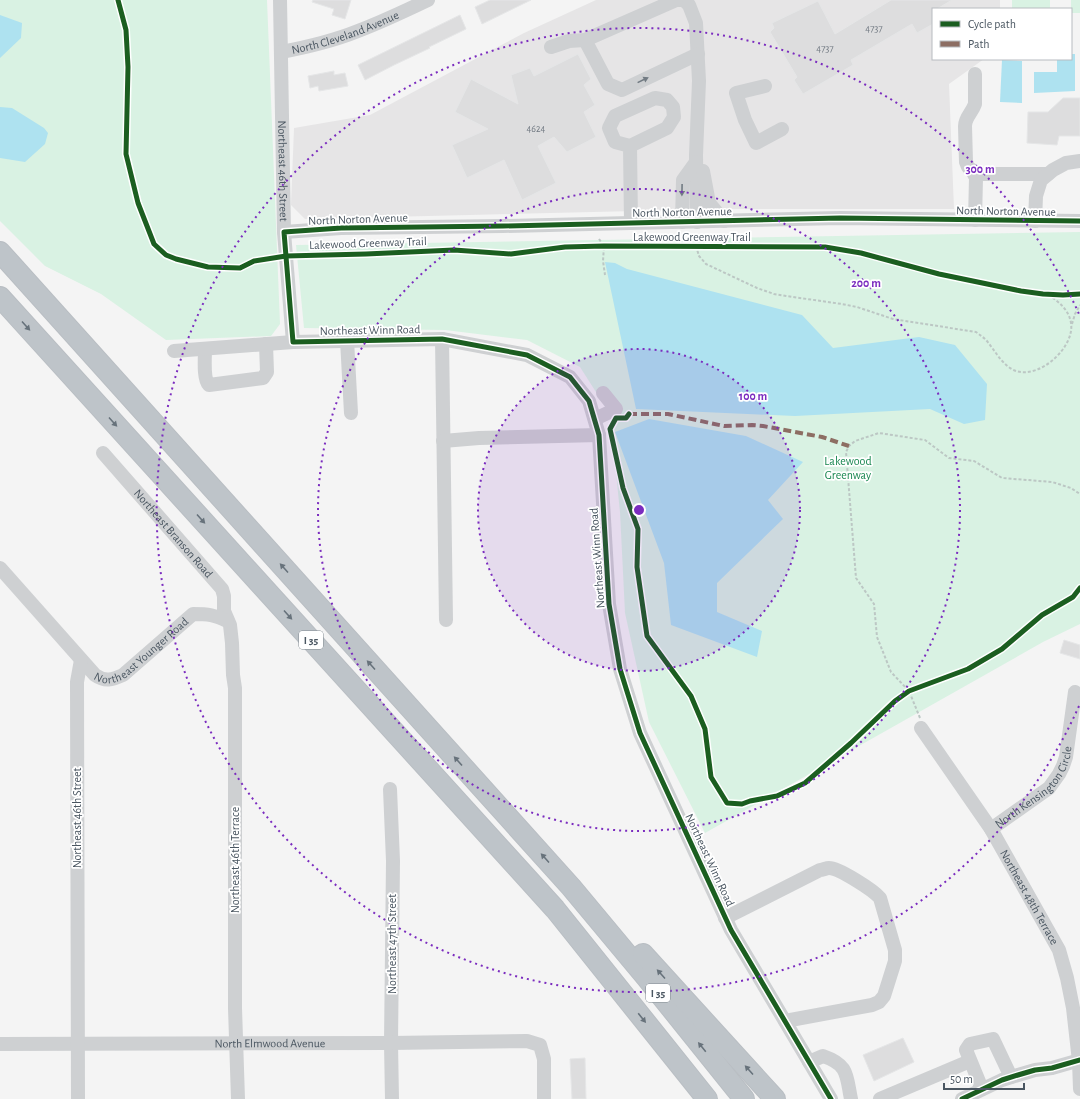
<svg xmlns="http://www.w3.org/2000/svg" width="1080" height="1099" font-family="'Alegreya Sans',sans-serif">
<style>
.education{fill:#e6e5e6}
.green{fill:#d9f2e3}
.water{fill:#aee2f0}
.building{fill:#ddddde;stroke:#e5e6e7}
.lines{fill:none;stroke-linecap:round;stroke-linejoin:round}
.highway-casing{stroke:#b9bec3;stroke-width:22}
.path{stroke:#bcc7c4;stroke-width:2;stroke-dasharray:3 2;stroke-linecap:butt}
.minor{stroke:#ced0d2;stroke-width:14}
.highway{stroke:#bec4c9;stroke-width:20}
.quiet{stroke:#8d6e63;stroke-width:4;stroke-dasharray:8 4;stroke-linecap:butt}
.cycleway-casing{stroke:#fff;stroke-width:8}
.cycleway{stroke:#1b5e20;stroke-width:5}
.oneway{fill:#727b83}
.oneway2{fill:#67727b}
.ring{fill:none;stroke:#7b2cbf;stroke-width:2;stroke-dasharray:2 4}
.labels{text-anchor:middle;dominant-baseline:central;stroke-width:3.5;stroke-linejoin:round;paint-order:stroke}
.number-label{font-size:10px;fill:#707881}
.shield{fill:#fff;stroke:#808990;stroke-width:1}
.shield-label{font-size:11px;font-weight:bold;fill:#4a5661}
.street-label{font-size:12px;fill:#4a5661;stroke:#fff}
.park-label{font-size:12px;fill:#17864f;stroke:#fff}
.centre{fill:#7b2cbf;stroke:#fff;stroke-width:2}
.ring-label{font-size:12px;text-anchor:middle;font-weight:bold;fill:#7b2cbf;stroke:#fff;stroke-width:3.5;stroke-linejoin:round;paint-order:stroke}
</style>
<rect width="100%" height="100%" fill="#f4f4f4"/>
<!-- education -->
<path class="education" d="M596,0H1000V9H933V59H984L949,84L954,209H721L305,219L291,205L294,128L370,115L524,33Z"/>
<!-- green -->
<g class="green">
<path d="M0,0H267L280,324L271,336L166,340L101,294L45,266L0,221Z"/>
<rect x="1012" y="0" width="38" height="9"/>
<rect x="1071" y="0" width="9" height="13"/>
<path d="M1080,232V624L1043,642L705,833L649,722L625,613L620,512L610,414L580,367L527,340L445,330L304,328L296,245Z"/>
</g>
<!-- water -->
<g class="water">
<path d="M0,15L22,23L21,38L0,58Z"/>
<path d="M1071,54H1075V91L1034,93V72H1057V59H1071Z"/>
<path d="M1002,60L1022,61V103L1000,102Z"/>
<path d="M0,107L12,108L44,128L48,133L45,144L25,162L0,158Z"/>
<path d="M605,262L615,263L627,269L802,315L833,348L919,337L955,345L987,384L985,420L964,424L930,409L795,416L636,409Z"/>
<path d="M649,419L746,436L803,462L768,500L783,519L717,583V612L762,631L757,657L671,625L664,563L615,432Z"/>
</g>
<!-- building -->
<g class="building">
<path d="M313,0H351L345,19L332,15L334,9L312,2Z"/>
<path d="M490,0H531L482,24L475,7Z"/>
<path d="M891,0H952L937,9H933V24L917,33L912,24L851,60L853,65L803,94L794,80L797,77L770,32L774,28L772,23L818,1L835,34Z"/>
<path d="M460,15L466,29L429,47L430,48L394,65L365,80L358,65Z"/>
<path d="M578,54L591,79L584,85L595,105L584,112L596,137L567,152L554,137L538,146L556,183L522,200L504,160L467,178L452,145L488,129L455,112L471,79L518,104L511,75L530,68L534,76Z"/>
<path d="M334,71V75L345,73L348,86L319,91L318,86L310,88L308,76Z"/>
<path d="M1063,98H1080V136H1059L1057,145L1027,143L1028,112H1048Z"/>
<path d="M1064,640L1080,645V659L1060,653Z"/>
<path d="M903,1038L914,1062L874,1081L863,1055Z"/>
<path d="M585,1058L586,1099H572L570,1059Z"/>
</g>
<g class="lines">
<defs>
<g id="highway">
<path d="M0,252L571,887L646,977L744,1099"/>
<path d="M0,297L555,909L707,1099"/>
<path d="M643,954L775,1099"/>
</g>
</defs>
<!-- highway casing -->
<use href="#highway" class="highway-casing"/>
<!-- path -->
<g class="path">
<path d="M599,239L604,246L603,261L605,275"/>
<path d="M696,246L699,256L706,264L757,288L774,294L786,296L842,304L857,307L893,319L976,332C980,335 983,337 986,340C995,350 1002,366 1016,371C1040,379 1075,347 1071,323C1069,310 1059,302 1049,295"/>
<path d="M1072,324L1075,314L1080,305"/>
<path d="M920,718L909,691L891,672L877,637L874,604L856,578L846,452L849,446L855,441L879,433L925,440L949,458L974,461L1002,478L1052,482L1071,488L1080,494"/>
</g>
<!-- minor -->
<g class="minor">
<path id="s1" d="M280,0L284,232L293,342"/>
<path d="M679,0H684L689,5L696,23L699,81L696,155L697,222"/>
<path d="M585,40L608,84L622,90L698,54"/>
<path d="M551,47L569,41L585,40L676,0"/>
<path id="s2" d="M281,52C308,47 333,41 358,31C382,22 405,11 428,0"/>
<path d="M765,86L736,93L745,120L756,143L782,129"/>
<path d="M630,146L615,142L609,128L615,116L655,98L667,100L673,107L674,117L667,128L630,146L631,223"/>
<path d="M703,171L709,203L724,221"/>
<path d="M974,174H1048"/>
<path d="M975,220L976,178L973,171L968,167L966,162L965,126C965,117 972,113 975,104V74"/>
<path d="M1035,221L1036,196L1041,180L1053,170L1066,163L1080,161"/>
<path d="M682,222L683,180L696,162"/>
<path d="M284,232L341,228L503,226L840,218L1080,221"/>
<path d="M442,339L446,620"/>
<path d="M347,340L351,413"/>
<path d="M205,349C205,358 203,379 209,385L263,378L267,372L266,344"/>
<path d="M174,351L293,342L442,339L527,355L570,377L589,401L599,435L609,604L620,669L640,733L731,930L831,1099"/>
<path d="M595,419L616,409L603,393"/>
<path d="M443,441L479,438L599,435"/>
<path id="s3" d="M103,453L222,589L224,596V611L230,625L232,643L233,675L235,688V1008L238,1099"/>
<path id="s4" d="M0,568L95,675C105,682 112,680 123,675L193,614C209,614 214,615 227,621"/>
<path id="s5" d="M921,728L991,829L1059,950L1067,978L1073,1008L1079,1061L1080,1089"/>
<path d="M390,789L393,861L391,1043L392,1099"/>
<path id="s6" d="M991,829L1049,788L1059,774L1063,766L1066,757L1075,692"/>
<path d="M725,918L820,870C823,870 826,868 829,868C839,868 873,890 880,898L895,950V961L884,996L879,1002L872,1005L785,1021"/>
<path id="s7" d="M0,1044L391,1043L527,1041L540,1045L544,1059V1099"/>
<path d="M809,1062L823,1056C849,1065 846,1075 851,1099"/>
<path d="M982,1089L966,1050L970,1044L993,1039L1011,1077"/>
<path d="M78,1099L77,682L81,660"/>
<path d="M880,1099L970,1061"/>
<path d="M962,1099L1002,1080L1018,1075L1035,1070L1052,1068L1080,1060"/>
</g>
<!-- highway -->
<use href="#highway" class="highway"/>
<!-- quiet -->
<path class="quiet" d="M629,414H668L724,426L752,425L763,426L822,437L849,446"/>
<defs>
<g id="cycleway">
<path d="M118,0L126,30L128,67L126,154L138,203L154,244L166,255L176,259L208,267L240,268L254,261L286,256L366,254L454,250L511,254L565,247L604,246L825,247L861,253L939,274L1021,291L1043,294L1063,295L1080,294"/>
<path d="M629,414L626,418H616L610,429L623,488L638,529L637,567L647,636L691,696L705,729L711,777L727,803L742,804L750,801L777,796L805,783L851,743L895,701L909,691L968,669L1002,649L1042,615L1073,597L1080,588"/>
<path d="M831,1099L731,930L640,733L620,669L609,604L599,435L589,401L570,377L527,355L442,339L293,342L284,232L341,228L503,226L840,218L1080,221"/>
<path d="M962,1099L1002,1080L1018,1075L1035,1070L1052,1068L1080,1060"/>
</g>
</defs>
<!-- cycleway casing -->
<use href="#cycleway" class="cycleway-casing"/>
<!-- cycleway -->
<use href="#cycleway" class="cycleway"/>
</g>
<!-- one-way arrows -->
<defs><path id="oneway-solid" d="M-6-.8H1V-3.2L6.5 0L1 3.2V.8H-6Z"/></defs>
<g class="oneway">
<use href="#oneway-solid" transform="translate(643 80) rotate(-26)"/>
<use href="#oneway-solid" transform="translate(682 190) rotate(91)"/>
</g>
<g class="oneway2">
<use href="#oneway-solid" transform="translate(26 326) rotate(48)"/>
<use href="#oneway-solid" transform="translate(113 422) rotate(48)"/>
<use href="#oneway-solid" transform="translate(201 519) rotate(48)"/>
<use href="#oneway-solid" transform="translate(284 568) rotate(-132)"/>
<use href="#oneway-solid" transform="translate(288 615) rotate(48)"/>
<use href="#oneway-solid" transform="translate(371 665) rotate(-132)"/>
<use href="#oneway-solid" transform="translate(458 761) rotate(-132)"/>
<use href="#oneway-solid" transform="translate(545 858) rotate(-132)"/>
<use href="#oneway-solid" transform="translate(661 974) rotate(-132)"/>
<use href="#oneway-solid" transform="translate(642 1018) rotate(51)"/>
<use href="#oneway-solid" transform="translate(702 1047) rotate(-129)"/>
<use href="#oneway-solid" transform="translate(749 1070) rotate(-132)"/>
</g>
<!-- distance rings -->
<circle cx="639" cy="510" r="161" fill="#7b2cbf" fill-opacity=".12"/>
<g class="ring">
<circle cx="639" cy="510" r="161"/>
<circle cx="639" cy="510" r="321"/>
<path d="M1079 706A482 482 0 1 1 1079 314"/>
</g>
<g class="labels">
<!-- number labels -->
<g class="number-label">
<text x="874" y="29">4737</text>
<text x="825" y="49">4737</text>
<text x="536" y="129">4624</text>
</g>
<!-- shield labels -->
<g class="shield">
<rect x="299" y="631" width="24" height="18" rx="3"/>
<rect x="646" y="984" width="24" height="18" rx="3"/>
</g>
<g class="shield-label">
<text x="311" y="640">I 35</text>
<text x="658" y="993">I 35</text>
</g>
<!-- street labels -->
<g class="street-label">
<text stroke="none"><textPath href="#s2" startOffset="67">North Cleveland Avenue</textPath></text>
<text stroke="none"><textPath href="#s1" startOffset="171">Northeast 46th Street</textPath></text>
<text transform="translate(1006 211) rotate(1)">North Norton Avenue</text>
<text transform="translate(682 212) rotate(-1)">North Norton Avenue</text>
<text transform="translate(358 219) rotate(-2)">North Norton Avenue</text>
<text x="692" y="237">Lakewood Greenway Trail</text>
<text transform="translate(368 243) rotate(-2)">Lakewood Greenway Trail</text>
<text transform="translate(370 330) rotate(-1)">Northeast Winn Road</text>
<text stroke="none"><textPath href="#s3" startOffset="107">Northeast Branson Road</textPath></text>
<text transform="translate(597 558) rotate(-94)">Northeast Winn Road</text>
<text stroke="none"><textPath href="#s4" startOffset="200">Northeast Younger Road</textPath></text>
<text stroke="none"><textPath href="#s6" startOffset="62">North Kensington Circle</textPath></text>
<text transform="translate(77 818) rotate(-90)">Northeast 46th Street</text>
<text transform="translate(235 860) rotate(-90)">Northeast 46th Terrace</text>
<text transform="translate(710 860) rotate(65)">Northeast Winn Road</text>
<text stroke="none"><textPath href="#s5" startOffset="201">Northeast 48th Terrace</textPath></text>
<text transform="translate(392 944) rotate(-90)">Northeast 47th Street</text>
<text stroke="none"><textPath href="#s7" startOffset="270">North Elmwood Avenue</textPath></text>
</g>
<!-- park labels -->
<g class="park-label">
<text x="848" y="461">Lakewood<tspan x="848" dy="14">Greenway</tspan></text>
</g>
</g>
<circle cx="639" cy="510" r="6" class="centre"/>
<g class="ring-label">
<text x="980" y="173">300 m</text>
<text x="866" y="287">200 m</text>
<text x="753" y="400">100 m</text>
</g>
<!-- legend -->
<rect x="932" y="8" width="140" height="52" fill="#ffffff" stroke="#b7bbc0"/>
<rect x="940" y="21" width="20" height="6" fill="#1b5e20" stroke="#b7bbc0"/>
<text x="968" y="28" font-size="12" fill="#4a5661">Cycle path</text>
<rect x="940" y="41" width="20" height="6" fill="#8d6e63" stroke="#b7bbc0"/>
<text x="968" y="48" font-size="12" fill="#4a5661">Path</text>
<!-- scale -->
<path d="M944 1083v6h80v-6" fill="none" stroke="#4a5661" stroke-width="2"/>
<text x="950" y="1083" font-size="12" fill="#4a5661" stroke="#ffffff" stroke-width="3" paint-order="stroke">50 m</text>
</svg>
